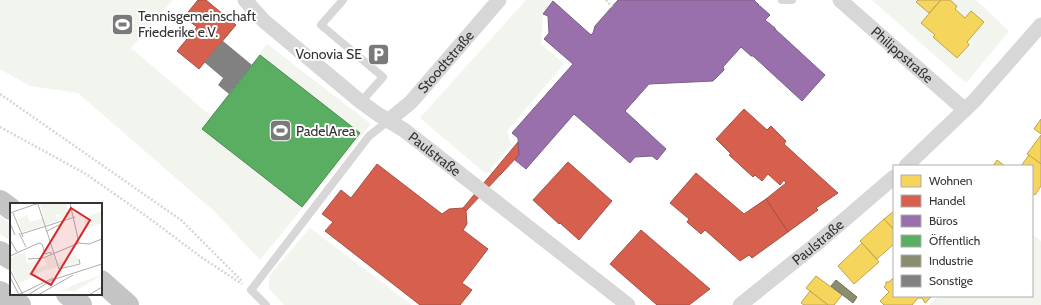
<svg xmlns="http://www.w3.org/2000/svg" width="1041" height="305" font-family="Cabin,sans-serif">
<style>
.green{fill:#f1f5ed}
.homes{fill:#f6d55c;stroke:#bca450}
.shops{fill:#d6604d;stroke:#a55245}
.offices{fill:#9970ab;stroke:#7a5e87}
.public{fill:#5aae61;stroke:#4e8953}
.industry{fill:#8c8c6e;stroke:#71715c}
.building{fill:#818181}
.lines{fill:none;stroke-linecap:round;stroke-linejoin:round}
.path{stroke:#d6d6d6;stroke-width:2.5;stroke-dasharray:2 2;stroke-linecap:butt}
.lane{stroke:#d7d7d7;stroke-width:8}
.street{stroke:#d7d7d7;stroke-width:15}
.highway{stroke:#c4c4c4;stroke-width:22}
.labels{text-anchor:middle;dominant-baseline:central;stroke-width:4;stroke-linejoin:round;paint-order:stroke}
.poi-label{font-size:14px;fill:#333;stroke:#fff;text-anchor:start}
.street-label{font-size:14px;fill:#333;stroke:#fff}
.inset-road{fill:none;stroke:#adadad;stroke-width:1}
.view{fill:#d62828;fill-opacity:0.15;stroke:#d62828;stroke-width:2}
.inset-edge{fill:none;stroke:#333;stroke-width:2}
</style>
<rect width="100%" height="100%" fill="#fff"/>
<!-- green -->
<g class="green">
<path d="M0,0H173L131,48L211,116L205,124L267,44L371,124L260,260L215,212L78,93L30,86L0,69Z"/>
<path d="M526,0H554L543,14L541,44L564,64L507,131L511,145L486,174L420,118Z"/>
<path d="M872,0H976L1009,31L966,83Z"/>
<path d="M0,216L11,224V241L0,234Z"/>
<path d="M310,228L412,305H284L269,289V276Z"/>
<path d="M1032,234L1041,241V305H929L939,296H1032Z"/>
</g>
<!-- homes -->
<g class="homes">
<path d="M918,0H941L929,13L916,2Z"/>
<path d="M941,0H950L957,6L955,9L965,18L971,11L984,22L967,42L969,45L957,58L933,37L935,35L921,23Z"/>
<path d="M1041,119V134L1034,129Z"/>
<path d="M1041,135V164L1027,154Z"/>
<path d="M1029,155L1041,164V186L1035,195L1032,193V166H1021Z"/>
<path d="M997,160L1005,166H993Z"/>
<path d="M894,211V230L884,219Z"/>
<path d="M884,219L894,230V244L877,259L860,241Z"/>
<path d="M862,243L879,262L854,284L838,266Z"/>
<path d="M816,276L842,295L834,305H828L806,288Z"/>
<path d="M894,277V296H932L925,303L922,298H918L912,305H884L880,301L889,292L884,287L886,285V282H889Z"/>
<path d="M810,291L828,305H804L801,303Z"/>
</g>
<!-- shops -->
<g class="shops">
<path d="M198,0H206L236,25L199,69L177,51L197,27L184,17Z"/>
<path d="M744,109L767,130L771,126L786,141L784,144L838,193L816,208L818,210L788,232L766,199L786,183L784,180L780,185L768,174L762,181L755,175L753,177L729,155L731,154L716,139Z"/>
<path d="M518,142L519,155L466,211L463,208Z"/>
<path d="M568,162L612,201L579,240L560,223L559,224L533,200Z"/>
<path d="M377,164L442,214L449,209L463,208L466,211L467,224L463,230L488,249L462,283L472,290L460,305H420L325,231L333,222L322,214L341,190L351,198Z"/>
<path d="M696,173L744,214L766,199L788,232L752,258L749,255L740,261L705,230L701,234L687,222L689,219L670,203Z"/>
<path d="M641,230L710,289L689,305H657L610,264Z"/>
</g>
<!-- offices -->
<path class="offices" d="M618,0H754L759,5L758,6H760L770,15L765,20L775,28V30V29L825,75L802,101L753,56H751L741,47L723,67L724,70L713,81L649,84L625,111L666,149L657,160L652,156L635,157L630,163L574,114L526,169L515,160L519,155L518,138L512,133L573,64L544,39L549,33L548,16L543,14L553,1L591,35L593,33L595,26Z"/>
<!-- public -->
<path class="public" d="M260,55L360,133L302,207L202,129Z"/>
<!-- industry -->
<path class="industry" d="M836,280L857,297L853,303L831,286Z"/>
<!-- building -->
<path class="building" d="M223,41L252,65L229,94L218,85L223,78L204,62Z"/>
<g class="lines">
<!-- path -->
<g class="path">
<path d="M606,0L612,7"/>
<path d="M0,94L181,220L243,282"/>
<path d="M0,127L86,174L149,218L201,257L242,284"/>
</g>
<!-- lane -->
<g class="lane">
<path d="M343,0L321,25L383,77L361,102"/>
<path d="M782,0H792"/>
<path d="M266,305L251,290L369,136L388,121"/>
</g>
<!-- street -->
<g class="street">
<path id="s1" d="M245,0L264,21L361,102L379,115L404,130L628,305"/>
<path id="s2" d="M840,0L965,110"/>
<path id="s3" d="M388,121L411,102L499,0"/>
<path d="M906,166L975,100L1041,25"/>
<path id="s4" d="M740,305L815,245L894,177"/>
</g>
<!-- highway -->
<g class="highway">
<path d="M0,201L11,209"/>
<path d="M0,252L11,259"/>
<path d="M101,281L128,305"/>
<path d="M0,292L20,305"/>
<path d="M67,294L81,305"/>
</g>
</g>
<!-- icons -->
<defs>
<symbol id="stadium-square" viewBox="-11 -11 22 22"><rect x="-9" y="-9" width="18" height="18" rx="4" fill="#7a7a7a" stroke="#fff"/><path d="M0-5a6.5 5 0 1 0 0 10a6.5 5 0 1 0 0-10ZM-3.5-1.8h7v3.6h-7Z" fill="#fff"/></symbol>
<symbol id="parking-square" viewBox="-11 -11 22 22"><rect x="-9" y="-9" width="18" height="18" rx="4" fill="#7a7a7a" stroke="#fff"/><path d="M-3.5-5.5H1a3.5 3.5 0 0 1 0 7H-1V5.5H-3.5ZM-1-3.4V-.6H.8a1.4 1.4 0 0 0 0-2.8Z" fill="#fff"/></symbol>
</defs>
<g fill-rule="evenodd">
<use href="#stadium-square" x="110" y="12" width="25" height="25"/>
<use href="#parking-square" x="366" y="42" width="25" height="25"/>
<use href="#stadium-square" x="268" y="118" width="25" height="25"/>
</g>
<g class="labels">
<!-- poi labels -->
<g class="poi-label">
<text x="138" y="16">Tennisgemeinschaft<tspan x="138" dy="16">Friederike e.V.</tspan></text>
<text x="362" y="54" text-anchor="end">Vonovia SE</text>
<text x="296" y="131">PadelArea</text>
</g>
<!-- street labels -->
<g class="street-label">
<text stroke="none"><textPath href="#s2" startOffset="83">Philippstraße</textPath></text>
<text stroke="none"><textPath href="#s3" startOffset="83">Stoodtstraße</textPath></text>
<text stroke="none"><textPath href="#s1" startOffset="245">Paulstraße</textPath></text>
<text stroke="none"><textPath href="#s4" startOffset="100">Paulstraße</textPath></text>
</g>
</g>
<!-- overview -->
<g transform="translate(10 203)">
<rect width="92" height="92" fill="#fff"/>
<path d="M32,0H56L57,9L62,8L63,13L52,16L49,11L46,12L48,18L12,29L8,16L17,12L20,19L34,15L30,1ZM92,8V20L76,26L74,15ZM15,49L17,60L27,57L30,64L37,62L34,55L43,52L48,64L30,69L9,81L0,63V55ZM66,52L69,60L49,64L48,60ZM92,72L65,88H50L71,79Z" fill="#f1f5ed"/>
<path class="inset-road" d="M28,1L49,66L70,61L69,56M0,10L29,0M3,10L13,34M0,20L5,32M37,28L51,21L52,18M9,30L16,44M11,31L65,14M0,37L7,49M69,40L79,41L92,36M0,53L29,40L32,41L35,51L41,49V52M18,56L33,55L69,40L60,0M0,67L13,92M0,74L9,92M8,92L43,75M18,92L42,77L92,61M28,92L63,72M79,92L92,84"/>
<path class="view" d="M61,5L80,17L41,82L21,71Z"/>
<rect width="92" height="92" class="inset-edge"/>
</g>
<!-- legend -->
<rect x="893" y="165" width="140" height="132" fill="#ffffff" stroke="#adadad"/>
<rect x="901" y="175" width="20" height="12" fill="#f6d55c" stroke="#adadad"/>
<text x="929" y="185" font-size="12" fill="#333333">Wohnen</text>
<rect x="901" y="195" width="20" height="12" fill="#d6604d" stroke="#adadad"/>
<text x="929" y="205" font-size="12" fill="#333333">Handel</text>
<rect x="901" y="215" width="20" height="12" fill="#9970ab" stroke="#adadad"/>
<text x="929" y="225" font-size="12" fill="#333333">Büros</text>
<rect x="901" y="235" width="20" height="12" fill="#5aae61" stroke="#adadad"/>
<text x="929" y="245" font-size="12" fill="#333333">Öffentlich</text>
<rect x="901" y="255" width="20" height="12" fill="#8c8c6e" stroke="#adadad"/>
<text x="929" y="265" font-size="12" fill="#333333">Industrie</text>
<rect x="901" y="275" width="20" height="12" fill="#818181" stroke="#adadad"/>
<text x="929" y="285" font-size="12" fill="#333333">Sonstige</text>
</svg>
